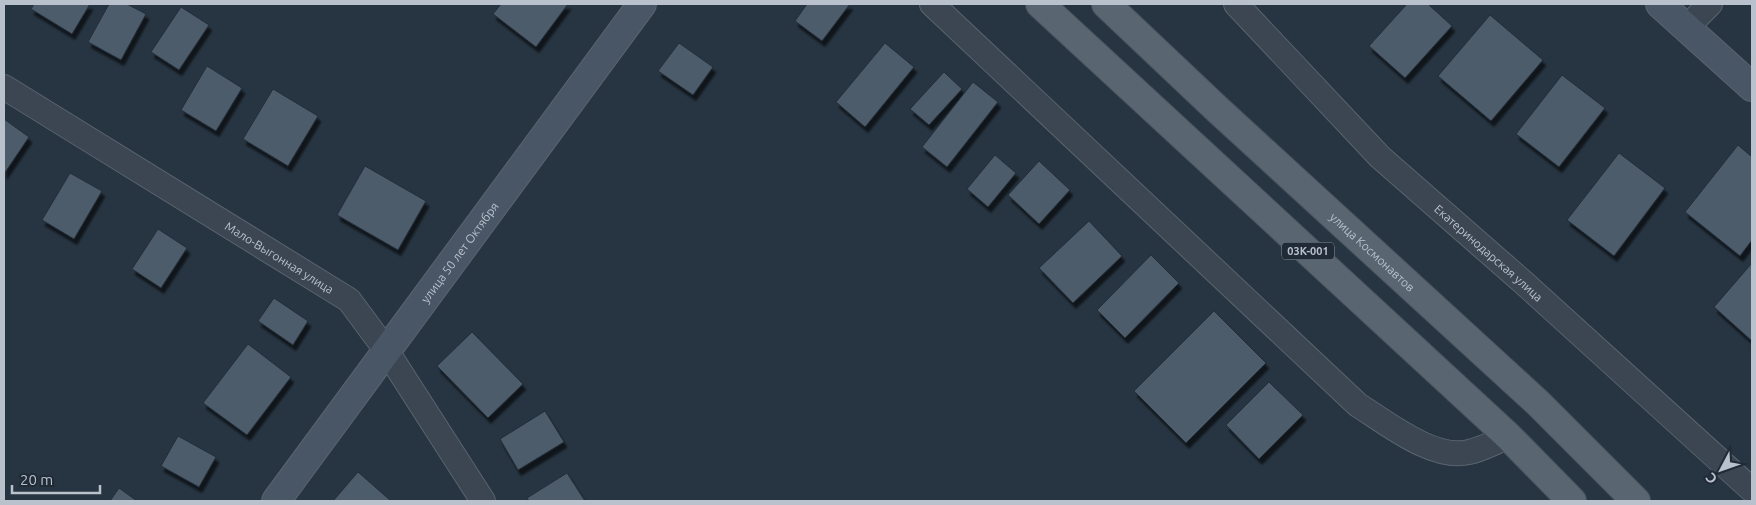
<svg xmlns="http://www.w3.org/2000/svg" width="1756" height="505" font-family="Ubuntu,sans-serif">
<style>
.building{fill:#4e5c6b;stroke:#222d39;filter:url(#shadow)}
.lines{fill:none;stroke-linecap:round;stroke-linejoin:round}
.minor-casing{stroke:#5a646f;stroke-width:26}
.secondary-casing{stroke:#5a646f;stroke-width:30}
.primary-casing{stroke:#48525e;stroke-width:30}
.minor{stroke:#3b4652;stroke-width:24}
.secondary{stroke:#495665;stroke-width:28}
.primary{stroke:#596672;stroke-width:28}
.labels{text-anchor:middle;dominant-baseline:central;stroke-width:5;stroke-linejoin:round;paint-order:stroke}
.shield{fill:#202b37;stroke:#8b949f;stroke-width:1}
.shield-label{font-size:11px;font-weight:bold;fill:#b9c1cc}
.street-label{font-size:12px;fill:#b9c1cc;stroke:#202b37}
</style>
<defs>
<filter id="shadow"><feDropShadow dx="3" dy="5.5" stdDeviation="1" flood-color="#0009"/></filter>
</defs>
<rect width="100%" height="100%" fill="#273542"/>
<!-- building -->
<g class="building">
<path d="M34,4H90L72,34L31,9Z"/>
<path d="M109,4H127L146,14L121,60L88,42Z"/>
<path d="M501,4H568L536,47L493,14Z"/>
<path d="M807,4H850L822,41L795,21Z"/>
<path d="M1407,4H1428L1452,26L1405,78L1369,46Z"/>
<path d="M181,7L209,25L179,70L151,52Z"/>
<path d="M1490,15L1543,60L1491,121L1438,76Z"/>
<path d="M679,43L713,67L693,95L658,71Z"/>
<path d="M885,43L914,67L865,127L836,102Z"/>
<path d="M207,66L242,88L216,131L181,110Z"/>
<path d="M944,72L962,89L929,125L910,109Z"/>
<path d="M1562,75L1605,108L1559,167L1516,134Z"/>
<path d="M973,82L998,102L947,167L922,147Z"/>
<path d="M273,89L318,116L288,166L243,139Z"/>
<path d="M4,119L29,137L4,174Z"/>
<path d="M1738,145L1752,157V240L1740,256L1685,212Z"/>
<path d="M1619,153L1665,188L1614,256L1567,220Z"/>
<path d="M995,155L1016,173L988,207L967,189Z"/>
<path d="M1039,161L1070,190L1039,224L1008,195Z"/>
<path d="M365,166L426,201L398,250L337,215Z"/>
<path d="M70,173L102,191L74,239L42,220Z"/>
<path d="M1089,221L1122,256L1073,303L1039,268Z"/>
<path d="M158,229L187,248L161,288L132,269Z"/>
<path d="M1151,255L1179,283L1125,338L1097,310Z"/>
<path d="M1752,263V341L1714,307Z"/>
<path d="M274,298L308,321L293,345L258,321Z"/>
<path d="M1214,311L1266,363L1186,443L1134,391Z"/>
<path d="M472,332L523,384L488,418L437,366Z"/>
<path d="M248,344L291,377L247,435L203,403Z"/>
<path d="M1269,382L1303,415L1259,459L1226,425Z"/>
<path d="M545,411L564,442L518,470L500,439Z"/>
<path d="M178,436L216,457L199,487L161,466Z"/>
<path d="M358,472L391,501H333Z"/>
<path d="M567,473L585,501H529L527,498Z"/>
<path d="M119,488L137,501H110Z"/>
</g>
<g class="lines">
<defs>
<g id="minor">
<path d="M932,4L1358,405C1387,423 1434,461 1469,452C1483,449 1496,442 1508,436"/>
<path id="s1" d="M1236,4L1380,157L1524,283L1752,490"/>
<path d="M1686,28L1710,4"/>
<path id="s2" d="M4,87L349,300L386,350L483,501"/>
</g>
<g id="secondary">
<path d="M1660,4L1752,87"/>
<path id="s3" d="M276,501L642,4"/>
</g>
<g id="primary">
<path d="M1040,4L1508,436L1572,501"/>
<path id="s4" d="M1106,4L1217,109L1538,403L1636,501"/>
</g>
</defs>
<!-- minor casing -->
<use href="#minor" class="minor-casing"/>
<!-- secondary casing -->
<use href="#secondary" class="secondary-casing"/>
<!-- primary casing -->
<use href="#primary" class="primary-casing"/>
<!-- minor -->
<use href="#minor" class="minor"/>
<!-- secondary -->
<use href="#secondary" class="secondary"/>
<!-- primary -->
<use href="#primary" class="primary"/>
</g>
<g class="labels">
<!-- shield labels -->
<rect class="shield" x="1282" y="242.5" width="52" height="17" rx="4"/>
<g class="shield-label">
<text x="1308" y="251">03К-001</text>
</g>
<!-- street labels -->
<g class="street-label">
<text stroke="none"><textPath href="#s4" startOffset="364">улица Космонавтов</textPath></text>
<text stroke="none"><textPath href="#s3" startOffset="309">улица 50 лет Октября</textPath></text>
<text stroke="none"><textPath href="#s1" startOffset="355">Екатеринодарская улица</textPath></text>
<text stroke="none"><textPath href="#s2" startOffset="324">Мало-Выгонная улица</textPath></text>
</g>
</g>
<!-- border -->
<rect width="1756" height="505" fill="none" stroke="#b9c1cc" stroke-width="10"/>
<!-- north arrow -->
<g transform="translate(1721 470) rotate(229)" stroke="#202b37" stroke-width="4" paint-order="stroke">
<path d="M0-4L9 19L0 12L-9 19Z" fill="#b9c1cc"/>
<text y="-8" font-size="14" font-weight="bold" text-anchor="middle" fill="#b9c1cc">С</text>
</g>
<!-- scale -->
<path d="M12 485v8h88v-8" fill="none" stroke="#b9c1cc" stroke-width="2.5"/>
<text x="20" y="485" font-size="15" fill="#b9c1cc" stroke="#202b37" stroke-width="4" paint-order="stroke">20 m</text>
</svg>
